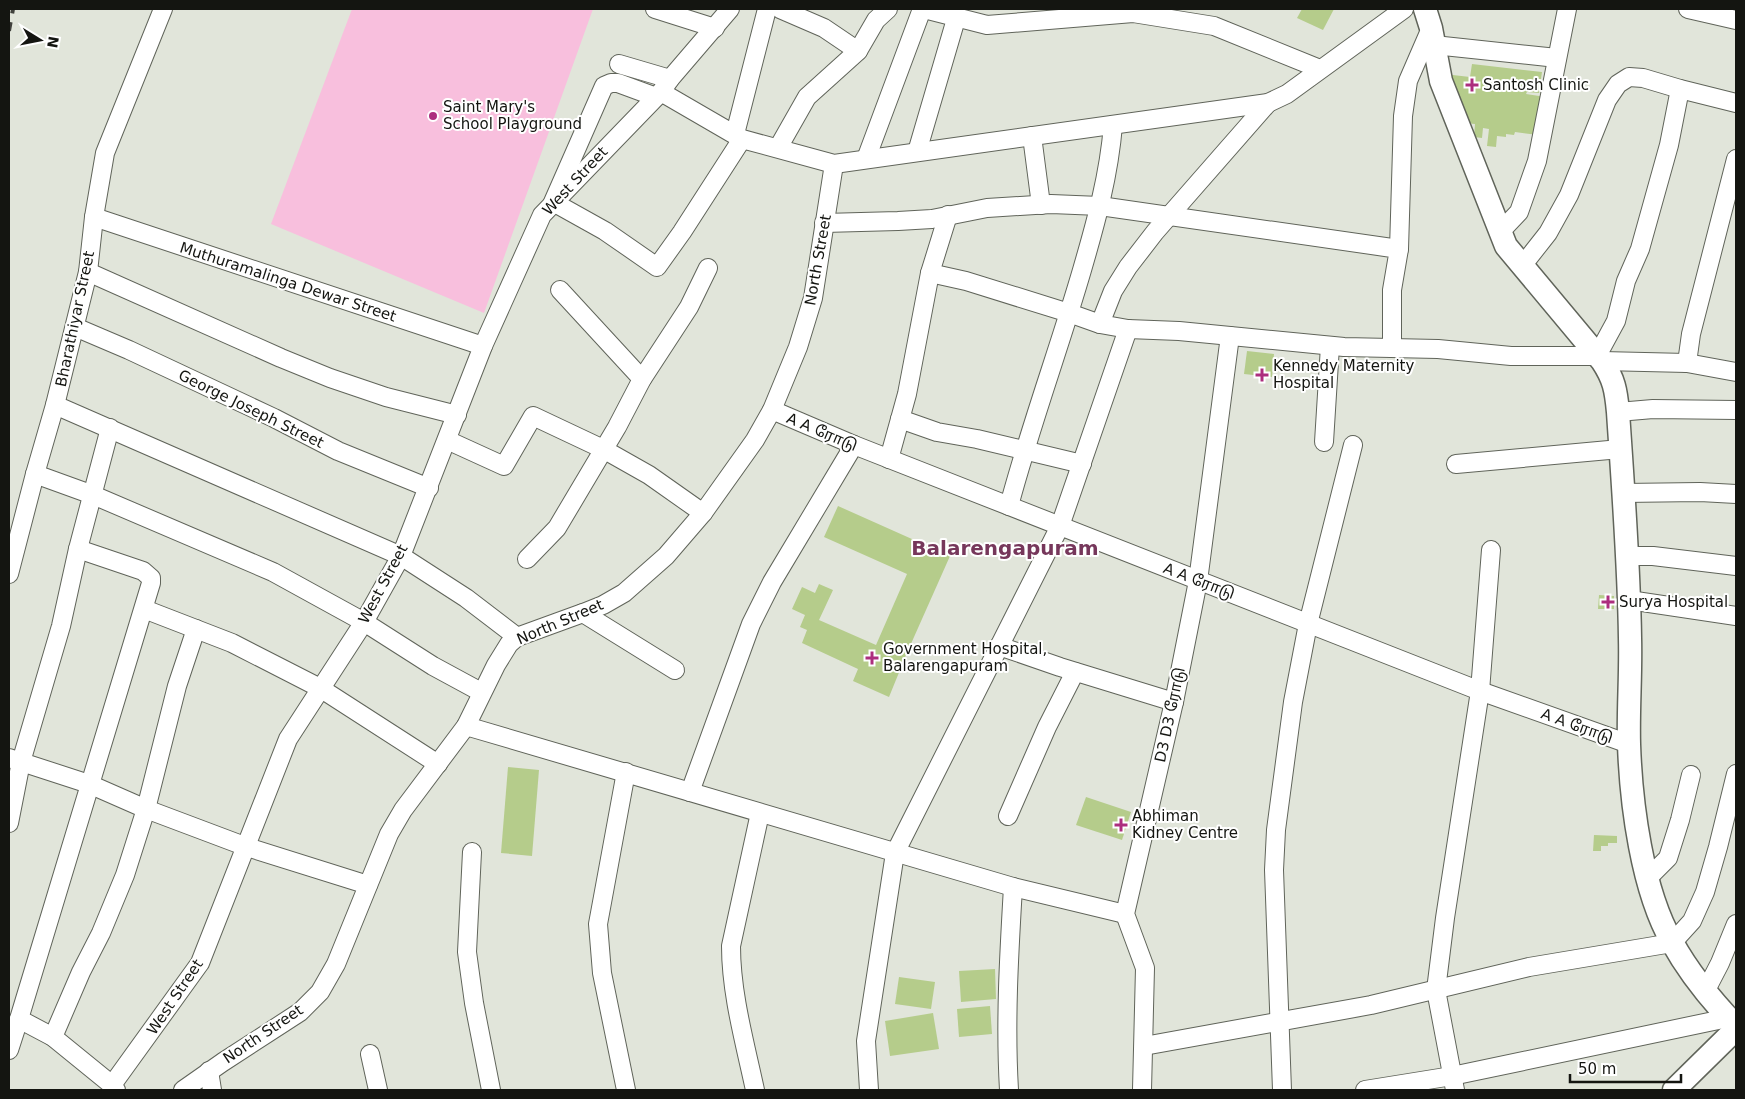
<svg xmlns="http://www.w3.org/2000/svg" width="1745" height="1099" font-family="'DejaVu Sans','Noto Sans Tamil',sans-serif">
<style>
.green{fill:#f8bfdd}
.building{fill:#b5cc8b}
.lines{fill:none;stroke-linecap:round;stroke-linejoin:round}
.minor-casing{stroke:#60645a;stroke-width:20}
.major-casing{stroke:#60645a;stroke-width:25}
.minor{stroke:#fff;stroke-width:18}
.major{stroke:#fff;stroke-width:22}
.rail{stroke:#40413c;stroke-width:4;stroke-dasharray:9 9;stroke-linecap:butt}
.poi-dot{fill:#ac2e7e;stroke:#fff;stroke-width:2}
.labels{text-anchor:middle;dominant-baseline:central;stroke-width:4;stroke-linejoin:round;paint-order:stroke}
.poi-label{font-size:15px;fill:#141511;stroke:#fff;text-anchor:start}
.street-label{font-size:15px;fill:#141511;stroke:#fff}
.district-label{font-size:20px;font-weight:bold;fill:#76375b;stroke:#fff}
</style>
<rect width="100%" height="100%" fill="#e1e5da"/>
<!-- green -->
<path class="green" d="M352,9H593L484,313L271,224Z"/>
<!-- building -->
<g class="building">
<path d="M1302,9H1334L1323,30L1297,18Z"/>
<path d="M1472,64L1542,72L1539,93L1527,92L1526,94L1546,97L1538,135L1515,132L1514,135L1506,134V137L1497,136L1496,147L1487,146L1489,129L1483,128L1482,138L1474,137L1475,124L1464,123L1444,74L1470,77Z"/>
<path d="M1247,351L1274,354L1272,377L1244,374Z"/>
<path d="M838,506L950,556L902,664L890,659L888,665L900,670L889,697L853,681L858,669L802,643L807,630L800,627L805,615L792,609L802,587L815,593L819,584L833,590L819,620L876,645L907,574L824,537Z"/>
<path d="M1599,595L1614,596V609H1598Z"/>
<path d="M508,767L539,770L532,856L501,853Z"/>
<path d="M1086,797L1131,812L1122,840L1076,825Z"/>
<path d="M1594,835L1617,836V843H1608V846H1601V851H1593Z"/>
<path d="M995,969L996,999L961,1002L959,971Z"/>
<path d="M899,977L935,982L931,1009L895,1004Z"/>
<path d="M990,1006L992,1034L959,1037L957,1009Z"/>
<path d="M933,1013L939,1049L890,1056L885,1021Z"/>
</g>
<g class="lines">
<defs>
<g id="minor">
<path d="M655,9L715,28"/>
<path d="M780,9L824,28L858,51"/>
<path d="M924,9L987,25L1133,13L1214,26L1320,69"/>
<path d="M1688,9L1736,20"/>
<path d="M1434,45L1557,58"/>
<path d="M619,64L670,79"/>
<path d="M661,92L742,139L834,164L1268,103L1287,94L1404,9"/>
<path d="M656,97L618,83H611L604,86L553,202L605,231L657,267L682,232L742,139"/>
<path d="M735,134L767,9"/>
<path d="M1032,136L1041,205"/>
<path d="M778,148L807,97L858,51L876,20L888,9"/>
<path d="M917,152L956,19"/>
<path d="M866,159L922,9"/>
<path d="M94,217L483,346"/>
<path d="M824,223L898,221L932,219L987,208L1051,204L1100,206L1399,249L1392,290V348"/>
<path d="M1500,232L1519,212L1537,161L1567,9"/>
<path d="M1399,249L1403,116L1408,81L1431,28"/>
<path d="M1522,266L1548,233L1569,195L1607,100L1618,84L1629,77L1643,78L1680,89L1736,103"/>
<path d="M88,272L281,358L330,378L386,397L457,415"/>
<path d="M930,273L966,281L1069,313L1100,324L1128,329L1179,331L1344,347L1438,349L1511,356H1597L1616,321L1626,281L1640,249L1669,145L1680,89"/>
<path d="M560,290L642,379"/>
<path d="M1100,324L1113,291L1128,267L1155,232L1268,103"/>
<path d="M75,327L129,350L274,418L338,451L429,488"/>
<path d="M1602,361L1687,363L1736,372"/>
<path d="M1687,363L1691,334L1736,159"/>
<path d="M55,405L401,556L466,598L517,637"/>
<path d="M772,410L854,445L1480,691L1629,744"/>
<path d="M1618,412L1653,409L1736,410"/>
<path d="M900,419L937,432L977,439L1082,464"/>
<path d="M447,440L504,466L533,416L603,449L649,475L703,513"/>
<path d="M1324,442L1330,346"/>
<path d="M889,459L907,394L930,273L948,215"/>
<path d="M1456,464L1620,449"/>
<path d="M35,474L93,495L273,572L364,622L433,666L481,692"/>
<path d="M1623,493L1700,492L1736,494"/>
<path d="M1009,506C1030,427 1059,349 1082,270C1096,222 1109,175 1113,125"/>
<path d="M78,549L143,571L151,578V583L19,1019L53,1037L112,1085L116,1090"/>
<path d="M1628,556H1653L1736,566"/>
<path d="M527,559L557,528L617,427L642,379L689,307L708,268"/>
<path d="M9,574L35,474L55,405L88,272L94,217L105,153L163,9"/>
<path d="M1629,600L1736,616"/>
<path d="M144,609L232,643L320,688L438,764"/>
<path d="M583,613L675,670"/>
<path d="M999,646L1060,667L1174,702"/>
<path d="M466,726L1013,887L1125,914"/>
<path d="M9,758L89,784L146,809L247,847L368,885"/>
<path d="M690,792L751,624L772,582L854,445"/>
<path d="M1008,816L1047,727L1075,672"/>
<path d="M9,823L21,762L61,626L78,549L110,428"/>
<path d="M472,852L467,952L474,1003L491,1090"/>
<path d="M1647,879L1668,858L1680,820L1691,775"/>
<path d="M1705,992L1720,963L1736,924"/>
<path d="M53,1037L81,972L101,933L125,875L146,809L177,686L196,629"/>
<path d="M1144,1046L1371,1005L1529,967L1672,943L1692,921L1705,892L1718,847L1736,774"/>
<path d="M9,1050L19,1019"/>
<path d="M370,1054L378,1090"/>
<path d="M209,1071L212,1090"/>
<path d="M112,1085L200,963L288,739L364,622L401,556L483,346L542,215L661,92L670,79L730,9"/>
<path d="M183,1090L223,1062L300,1012L320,992L336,964L389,834L403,810L466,726L496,665L509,644L517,637L583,613L603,605L624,593L666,556L703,513L755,440L772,410L798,347L813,298L834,164"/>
<path d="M626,1090L602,973L598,924L626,772"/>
<path d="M755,1090C745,1043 731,994 731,946L760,813"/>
<path d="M869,1090L866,1041L895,853L1060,526L1128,329"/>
<path d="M1009,1090C1005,1022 1009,955 1013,887"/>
<path d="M1142,1090L1145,968L1125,914L1174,702L1198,581L1230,336"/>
<path d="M1282,1090L1274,870L1276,830L1293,702L1308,624L1353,445"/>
<path d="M1365,1090L1452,1076L1728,1018"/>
<path d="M1455,1090L1436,990L1445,918L1480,691L1491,550"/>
</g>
<g id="major">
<path d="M1425,9L1431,28L1441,81L1506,246L1602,361C1614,379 1616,390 1618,412C1623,487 1629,563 1630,638C1631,674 1628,709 1629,744C1631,804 1642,890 1672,942C1689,973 1712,1001 1736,1026"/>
<path d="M1674,1090L1736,1029"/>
</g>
</defs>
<!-- minor casing -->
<use href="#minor" class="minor-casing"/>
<!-- major casing -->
<use href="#major" class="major-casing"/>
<!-- minor -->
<use href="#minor" class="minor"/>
<!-- major -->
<use href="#major" class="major"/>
<!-- rail -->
<path class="rail" d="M9,31L13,9"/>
</g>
<!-- markers -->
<g class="poi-dot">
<path d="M1469.5 77.5h5v5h5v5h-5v5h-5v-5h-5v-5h5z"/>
<circle cx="433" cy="116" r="5"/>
<path d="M1259.5 367.5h5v5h5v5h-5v5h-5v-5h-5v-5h5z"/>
<path d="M1605.5 594.5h5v5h5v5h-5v5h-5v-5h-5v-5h5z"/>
<path d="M869.5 650.5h5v5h5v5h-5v5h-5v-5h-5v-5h5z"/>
<path d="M1118.5 817.5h5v5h5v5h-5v5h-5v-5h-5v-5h5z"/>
</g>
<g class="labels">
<!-- poi labels -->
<g class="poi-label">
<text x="1483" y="85">Santosh Clinic</text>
<text x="443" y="107">Saint Mary's<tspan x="443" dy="17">School Playground</tspan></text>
<text x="1273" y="366">Kennedy Maternity<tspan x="1273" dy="17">Hospital</tspan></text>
<text x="1619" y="602">Surya Hospital</text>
<text x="883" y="649">Government Hospital,<tspan x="883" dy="17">Balarengapuram</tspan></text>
<text x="1132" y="816">Abhiman<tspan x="1132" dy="17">Kidney Centre</tspan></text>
</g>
<!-- street labels -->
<g class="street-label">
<text transform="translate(575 181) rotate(-47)">West Street</text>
<text transform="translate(818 260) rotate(-80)">North Street</text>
<text transform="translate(288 282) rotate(18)">Muthuramalinga Dewar Street</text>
<text transform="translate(75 319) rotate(-78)">Bharathiyar Street</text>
<text transform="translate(251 409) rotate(26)">George Joseph Street</text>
<text transform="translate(822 432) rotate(23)">A A ரோடு</text>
<text transform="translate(1199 581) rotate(21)">A A ரோடு</text>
<text transform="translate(383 584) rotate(-62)">West Street</text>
<text transform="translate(560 622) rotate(-23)">North Street</text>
<text transform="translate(1170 715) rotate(-78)">D3 D3 ரோடு</text>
<text transform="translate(1577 726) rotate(20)">A A ரோடு</text>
<text transform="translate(175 997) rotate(-56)">West Street</text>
<text transform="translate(263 1034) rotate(-34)">North Street</text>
</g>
<!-- district labels -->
<g class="district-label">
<text x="1005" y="548">Balarengapuram</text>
</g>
</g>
<!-- border -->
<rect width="1745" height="1099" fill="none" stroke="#141511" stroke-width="20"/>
<!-- north arrow -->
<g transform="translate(40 40) rotate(100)" stroke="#ffffff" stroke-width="4" paint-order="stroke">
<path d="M0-4L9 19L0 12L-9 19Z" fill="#141511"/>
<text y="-8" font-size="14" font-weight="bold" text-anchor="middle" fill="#141511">N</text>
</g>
<!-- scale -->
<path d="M1570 1074v8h111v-8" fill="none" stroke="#141511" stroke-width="2.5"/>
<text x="1578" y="1074" font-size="15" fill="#141511" stroke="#ffffff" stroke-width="4" paint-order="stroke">50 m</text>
</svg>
